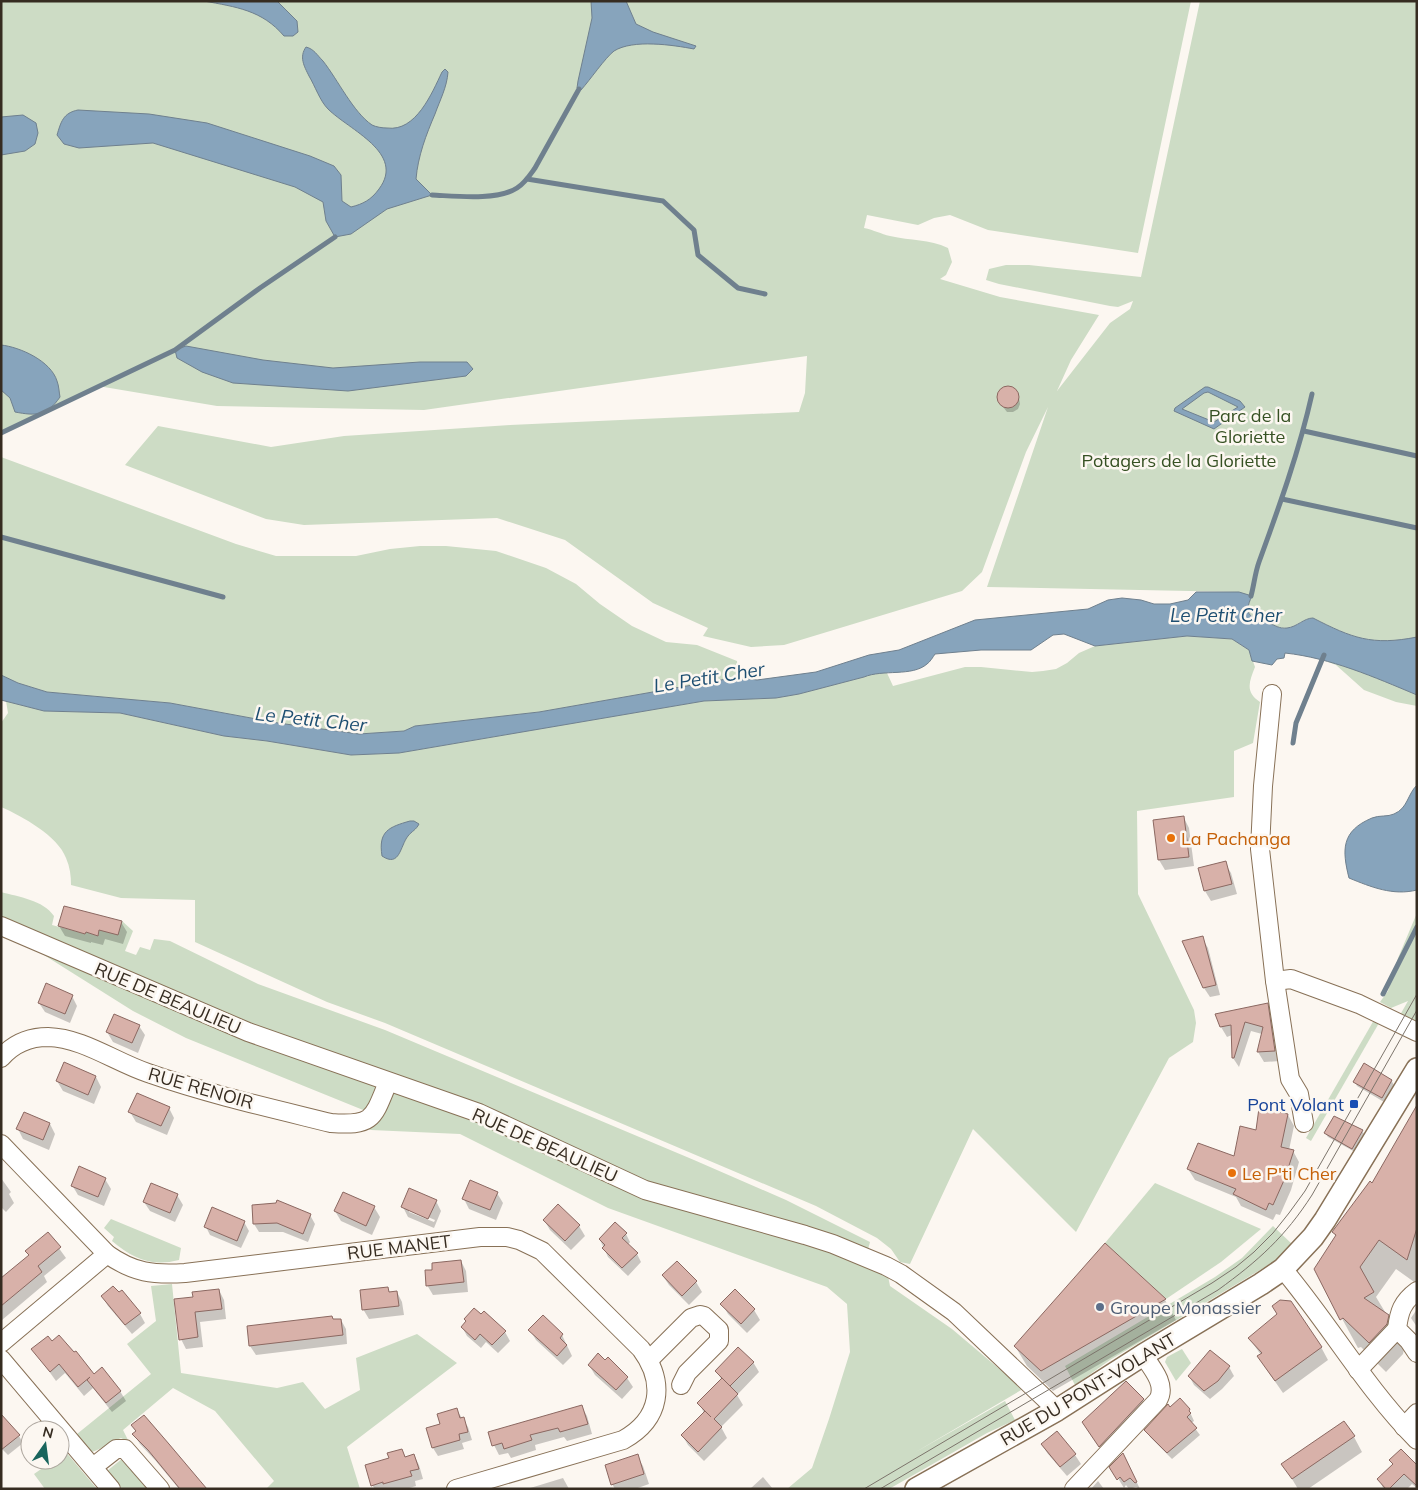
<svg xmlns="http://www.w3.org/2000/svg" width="1418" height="1490" font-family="Mulish,sans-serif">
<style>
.green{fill:#cddcc5}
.water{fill:#87a4bc;stroke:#6f808e;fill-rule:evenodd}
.shadow{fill:#0003;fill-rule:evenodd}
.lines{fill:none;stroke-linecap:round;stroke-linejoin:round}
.stream{stroke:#6f808e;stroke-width:5}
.building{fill:#d8b1a9;stroke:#8b6861}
.minor-casing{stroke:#887157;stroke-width:20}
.major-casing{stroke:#887157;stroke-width:24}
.minor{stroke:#fff;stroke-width:18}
.major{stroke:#fff;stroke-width:21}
.tram{stroke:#7c746b;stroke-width:1}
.food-dot{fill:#e8710a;stroke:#fcf7f1;stroke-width:2}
.transit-dot{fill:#1a4fb4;stroke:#fcf7f1;stroke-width:2}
.service-dot{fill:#5c6f8a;stroke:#fcf7f1;stroke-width:2}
.labels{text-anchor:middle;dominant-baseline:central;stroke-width:5;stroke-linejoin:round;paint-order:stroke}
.park-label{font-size:18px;fill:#365123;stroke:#fcf7f1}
.food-label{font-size:18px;fill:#c56008;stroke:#fcf7f1;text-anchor:start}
.street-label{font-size:18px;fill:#362c21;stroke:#fcf7f1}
.transit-label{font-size:18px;fill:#164399;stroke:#fcf7f1;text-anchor:end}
.service-label{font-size:18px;fill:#4e5e75;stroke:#fcf7f1;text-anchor:start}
.water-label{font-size:19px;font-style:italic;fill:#1d4e71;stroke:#fcf7f1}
</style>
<rect width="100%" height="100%" fill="#fcf7f1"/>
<!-- green -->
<g class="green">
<path d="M1,1H1191L1138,253L988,230L950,215L934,218L918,225L867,215L864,228C874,230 881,234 890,236C911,241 929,239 948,248L952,262L946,275L940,279L1000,297L1099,315L1071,360L1057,391L1110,323L1130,309L1133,301L1118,307L1110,306L999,284L986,280L989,269L1006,265H1029L1141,277L1200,1H1417V637C1372,646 1352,638 1313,618C1302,619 1294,629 1282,628C1276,627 1272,623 1266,622C1258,620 1255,620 1249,613V603L1239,592L987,587L1048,407L1026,452L982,572L962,591L784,645L751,647L703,636L708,628L653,603L565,540L497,518L304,525L266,519L125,465L158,426L271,447L344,436L510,425L799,412L805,393L807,356L424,410L217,406L98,386L1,433Z"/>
<path d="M1,457L236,544L276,556H356L390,549L420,546H446L496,551L546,568L576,584L600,604L632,626L666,642L697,645L737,661L738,677L539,712L415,726L404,731L359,734L278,723L170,703L47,692L18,683L1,675Z"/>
<path d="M1187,636L1232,639L1249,650L1255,667C1249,682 1245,692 1260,702L1253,743L1234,751V797L1137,811L1138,894L1194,1010L1196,1023L1193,1042L1169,1058L1076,1232L973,1129L910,1264L900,1262L891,1249L877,1238L816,1206L385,1023L327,1002L195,942V900L121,898L71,885C71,876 70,867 66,858C58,836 22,816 1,807V723L8,713L6,701L44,711L120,713L224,736L267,741L351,755L399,753L704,701L776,698L799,694L864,677L874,673H887L893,686L965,667H981L1032,672L1043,671L1056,669L1067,663L1079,653L1095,646Z"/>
<path d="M1323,660L1364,672L1417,695V706L1396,702L1364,690L1336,665Z"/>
<path d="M1,892C19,897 43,900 54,916L52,925L85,934L86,932L98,936L99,930L122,921L133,931L125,951L136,955L140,947L150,950L154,939L170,941L258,984L385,1030L694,1160L786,1200L870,1242L866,1257L886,1266L890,1286L952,1329L1023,1389L914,1453L1005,1401L1015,1420L987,1433L889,1489H787L812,1468L829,1419L850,1352L847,1304L827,1287L608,1208L460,1134L371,1130L353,1124L373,1114L186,1038L133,1011L1,928Z"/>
<path d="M1417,913V1023L1400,1015L1408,1001L1391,1008L1380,1002L1388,991L1398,958Z"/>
<path d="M1374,1020L1379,1023L1311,1141L1306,1138Z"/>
<path d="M1155,1183L1261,1229L1221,1262L1166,1299L1105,1243Z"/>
<path d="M111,1219L181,1248L179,1260C152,1267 133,1259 112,1241L114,1237L104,1228Z"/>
<path d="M1273,1226L1292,1244L1280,1258L1110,1360L1075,1385L1065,1366L1215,1277L1242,1258Z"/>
<path d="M172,1284L181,1373L277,1388L303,1382L325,1409L360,1390L356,1358L417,1334L457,1363L347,1447L360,1489H266L274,1481L215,1411L173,1388L123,1430L129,1442L121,1438C111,1442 103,1448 92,1452L77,1434L151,1374L127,1344L156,1321L151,1286Z"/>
<path d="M1182,1349L1191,1363L1176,1381L1165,1362L1167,1357Z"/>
<path d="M65,1451L97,1489H45L34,1474L54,1460H60V1455Z"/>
<path d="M123,1458L149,1489H122L107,1471Z"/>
</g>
<!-- water -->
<g class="water">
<path d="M204,1H277L297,21L298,32L293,36H284C262,10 236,7 204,1Z"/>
<path d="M591,1H626L636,24L653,32L696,46L694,49C673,45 633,39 614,51C605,58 590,80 581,90L577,88L578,81L592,18Z"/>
<path d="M306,47C314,49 317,55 323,61C338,80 353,112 372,125C376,127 382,128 387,128C416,132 432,93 442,72L445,69L448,72C447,87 440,100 435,114C426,135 418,156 416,179L432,195L387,209L351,234L335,237L326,221L323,202L295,187L153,143L79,148L64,144L57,135C61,122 63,113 78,110L149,114L207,123L310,156L334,166L341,175L342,201L351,207C363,204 371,200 379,189C406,153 349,130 328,109C320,101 315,86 309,76C304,66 299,57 306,47Z"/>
<path d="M23,115L36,123L38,133L35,144L25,151L1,155V117Z"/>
<path d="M1,345C20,347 51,361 57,381C59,386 59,392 60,397C47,416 36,416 15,412L10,398L1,390Z"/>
<path d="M186,346L263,360L333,368L420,362H467L473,369L466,376L348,391L233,383L202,372L177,358L175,350Z"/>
<path d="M1205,387H1208L1240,401L1245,407L1214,429L1174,411L1175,408ZM1208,392L1238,407L1214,422L1182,409L1204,393Z"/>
<path d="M1196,592H1239L1252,596C1242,616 1252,618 1268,623C1275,625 1279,629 1287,628C1297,627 1304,618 1313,618C1352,638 1372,646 1417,637V695C1374,677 1331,658 1285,653L1284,658L1277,659L1272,665L1252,661L1249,650L1232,639L1187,636L1095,646L1064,634L1053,635L1031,650H981L935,654C933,657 930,662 927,664C912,677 883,669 864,677L799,694L776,698L704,701L399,753L351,755L267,741L224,736L120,713L44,711L1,700V675L18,683L47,692L170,703L278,723L359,734L404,731L415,726L539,712L738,677L757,680L816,672L869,655L899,650L975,620L1088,609L1108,600L1122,598L1141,600L1154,604H1170L1188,600Z"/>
<path d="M1417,785V890C1393,896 1371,887 1349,878C1342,850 1341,831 1372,818C1379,815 1388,817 1394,814C1408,808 1407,795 1417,785Z"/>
<path d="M410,821H414L419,824C416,830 412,831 408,836C400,846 400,868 382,856C378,831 389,827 410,821Z"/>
</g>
<!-- shadow -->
<g class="shadow">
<path d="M1006,388L1012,389L1019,398L1020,404L1018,409L1013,412H1007L1000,403L998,396L1001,391Z"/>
<path d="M1184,818L1189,828L1194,866L1165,870L1159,860Z"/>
<path d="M1225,863L1231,873L1237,894L1211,901L1205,891L1200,869Z"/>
<path d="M121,922L127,932L123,944L105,939L103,945L91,942V943L65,936L59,926Z"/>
<path d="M1202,938L1208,948L1220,995L1210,997L1204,988Z"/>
<path d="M72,996L77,1006L70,1023L45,1012L39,1003Z"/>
<path d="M1267,1004L1273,1014L1280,1061L1264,1062L1258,1052L1262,1034L1251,1031L1239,1067L1233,1058L1232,1035L1227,1037L1221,1027Z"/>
<path d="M139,1026L145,1035L138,1053L113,1042L107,1032Z"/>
<path d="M65,1064L96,1077L101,1087L94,1104L63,1091L57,1081Z"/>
<path d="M1391,1080L1394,1085L1384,1102L1357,1086L1355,1082Z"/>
<path d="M1417,1107V1284L1396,1269L1376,1297L1405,1345L1403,1354L1386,1372L1361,1347L1358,1348L1315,1269L1336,1237L1334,1233L1373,1185Z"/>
<path d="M169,1108L174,1118L167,1135L136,1122L130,1112Z"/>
<path d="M24,1114L50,1124L55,1134L49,1150L23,1139L18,1129Z"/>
<path d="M1288,1115L1294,1126L1289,1150L1293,1151L1299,1162L1291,1190L1280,1215L1276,1214L1273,1220L1241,1206L1236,1197L1195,1180L1188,1169L1234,1157L1257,1132Z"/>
<path d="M1362,1131L1365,1135L1355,1152L1328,1137L1325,1133Z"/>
<path d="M1,1178L11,1192L9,1194L14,1203L6,1212L1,1207Z"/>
<path d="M105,1179L111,1189L104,1206L78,1195L72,1185Z"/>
<path d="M497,1193L503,1203L496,1220L469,1209L464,1199Z"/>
<path d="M177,1195L183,1205L175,1222L150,1211L144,1202Z"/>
<path d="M436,1201L441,1211L434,1228L408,1217L403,1207ZM409,1209L435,1220L434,1222L409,1212Z"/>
<path d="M374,1207L380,1217L372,1235L341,1221L335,1211Z"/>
<path d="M310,1215L315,1224L308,1242L283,1232H259L254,1224Z"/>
<path d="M544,1220L579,1226L585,1236L571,1250L550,1230Z"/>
<path d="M244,1222L249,1231L241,1248L210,1235L206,1227Z"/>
<path d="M48,1233L66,1258L44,1276L47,1282L2,1320L1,1280L30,1256L27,1251Z"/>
<path d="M626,1234L630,1242L628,1245L637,1254L641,1262L628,1276L608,1257L600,1240Z"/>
<path d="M1105,1245L1165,1300L1176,1320L1053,1391L1027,1366L1015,1346Z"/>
<path d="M461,1261L466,1271L468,1292L433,1295L427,1285L434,1271Z"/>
<path d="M663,1276L696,1282L702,1292L689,1305L669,1285Z"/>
<path d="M387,1288L390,1293L397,1292L402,1302L404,1315L369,1319L363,1309Z"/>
<path d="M219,1290L224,1300L226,1319L200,1322L203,1347L186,1349L181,1339L194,1298Z"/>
<path d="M735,1291L754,1310L760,1320L747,1333L728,1314L722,1304Z"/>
<path d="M103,1297L140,1314L145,1323L132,1334L108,1306Z"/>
<path d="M1417,1309V1327L1411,1318Z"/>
<path d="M341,1320L346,1329L347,1344L256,1355L250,1346L333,1321Z"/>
<path d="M462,1327L505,1332L510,1341L498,1353L486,1342L481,1348L467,1336Z"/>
<path d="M530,1330L562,1335L572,1356L563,1365L536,1340Z"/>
<path d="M1249,1338L1321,1347L1328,1360L1283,1393L1267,1370L1259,1357L1261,1355Z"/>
<path d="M52,1343L94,1376L120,1391L126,1401L112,1412L93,1388L84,1396L65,1373L56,1381L33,1349Z"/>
<path d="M753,1362L759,1372L737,1395L743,1405L721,1427L727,1438L704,1461L688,1445L682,1435L704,1413L699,1403L722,1380L716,1371Z"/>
<path d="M589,1365L627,1378L633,1387L622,1399L595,1375Z"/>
<path d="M1229,1367L1234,1376L1222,1389L1210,1399L1194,1385L1189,1376Z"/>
<path d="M1126,1383L1143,1400L1148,1409L1105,1456L1083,1423Z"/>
<path d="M581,1406L587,1416L592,1434L567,1441L564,1437L535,1445L536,1450L511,1458L508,1453L499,1455L494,1445Z"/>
<path d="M1170,1408L1189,1410L1194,1421L1191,1423L1200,1435L1172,1459L1150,1437L1146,1430Z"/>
<path d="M456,1409L468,1427L472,1440L462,1443L464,1449L438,1456L433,1448L428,1429L442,1425Z"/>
<path d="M132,1425L205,1489H179L155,1460L140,1444L134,1435L137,1433Z"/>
<path d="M1056,1432L1075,1455L1081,1464L1067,1476L1048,1454L1042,1445Z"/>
<path d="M19,1436L23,1443L8,1455L1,1448Z"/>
<path d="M1354,1437L1362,1452L1308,1489H1298L1283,1464Z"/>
<path d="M402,1450L406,1458L414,1455L419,1465L423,1479L415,1481L416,1486L406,1489H375L372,1485L390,1459Z"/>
<path d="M637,1456L643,1466L649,1484L635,1489H615L612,1484Z"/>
<path d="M1390,1460L1417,1467V1488L1412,1484L1407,1489L1383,1488L1379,1479L1393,1465Z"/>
<path d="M1128,1464L1140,1489L1136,1487L1129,1489L1126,1485L1124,1488L1111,1467Z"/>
<path d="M763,1477L773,1489H750Z"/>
<path d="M563,1478L569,1489H527Z"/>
<path d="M1098,1481L1104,1489H1091Z"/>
</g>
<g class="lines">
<!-- stream -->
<g class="stream">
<path d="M527,179L663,201L694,230L698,255L738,288L765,294"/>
<path d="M432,195C455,196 497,201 517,188C525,183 530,175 535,168L579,89"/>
<path d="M1304,431L1417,456"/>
<path d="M1,433L175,350L260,288L335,237"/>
<path d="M1282,499L1417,528"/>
<path d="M1,537L223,597"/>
<path d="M1251,596C1254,585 1255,573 1259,562C1279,507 1299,452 1312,394"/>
<path d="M1293,743L1296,723L1324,655"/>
<path d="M1383,994L1417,927"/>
</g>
</g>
<!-- building -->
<g class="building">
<circle cx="1008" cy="397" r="11"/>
<path d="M1184,816L1189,857L1158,860L1153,820Z"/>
<path d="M1226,861L1232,884L1204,891L1198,868Z"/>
<path d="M64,906L122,921L118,935L99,930L98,936L86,932L85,934L58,926Z"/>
<path d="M1203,936L1216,985L1203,988L1182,941Z"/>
<path d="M46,983L73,995L65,1014L38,1003Z"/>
<path d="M1268,1003L1275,1051L1257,1052L1263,1027L1245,1022L1234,1058H1232L1231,1025L1220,1027L1215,1014Z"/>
<path d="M114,1014L140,1025L132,1043L106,1032Z"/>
<path d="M64,1062L96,1076L88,1095L56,1081Z"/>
<path d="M1364,1063L1392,1080L1382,1098L1353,1082Z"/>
<path d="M137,1093L170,1107L161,1126L128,1112Z"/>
<path d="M1417,1105V1228L1407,1260L1379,1240L1360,1267L1374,1292L1364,1298L1389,1315L1387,1324L1369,1343L1343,1318L1340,1320L1314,1269L1336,1235L1332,1232L1370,1181L1372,1183Z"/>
<path d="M1259,1108L1288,1114L1281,1147L1294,1150L1285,1178L1273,1205L1269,1203L1266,1210L1233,1194L1236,1189L1187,1169L1198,1143L1234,1156L1240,1126L1256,1130Z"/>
<path d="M24,1112L50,1123L43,1140L16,1129Z"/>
<path d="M1334,1116L1363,1130L1352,1149L1324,1133Z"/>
<path d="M79,1166L106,1178L98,1197L71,1186Z"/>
<path d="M470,1180L498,1192L490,1210L462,1199Z"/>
<path d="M151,1183L178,1194L170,1213L143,1202Z"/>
<path d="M409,1188L437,1200L428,1219L401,1207Z"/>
<path d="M343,1192L375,1206L366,1226L334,1211Z"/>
<path d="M277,1200L311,1214L303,1234L277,1223L253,1224L252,1205L276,1203Z"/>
<path d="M558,1204L580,1225L565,1241L543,1220Z"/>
<path d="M212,1207L245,1221L237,1241L204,1227Z"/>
<path d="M615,1222L627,1233L622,1238L638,1253L622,1268L602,1248L605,1245L599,1239Z"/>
<path d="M48,1232L61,1247L38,1266L42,1272L1,1306V1278L29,1255L25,1251Z"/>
<path d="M1105,1243L1166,1299L1041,1371L1014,1346Z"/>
<path d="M461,1260L464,1282L426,1286L425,1270H432V1263Z"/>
<path d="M677,1261L697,1281L682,1296L662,1275Z"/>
<path d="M113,1286L119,1292L122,1290L141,1313L125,1325L101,1296Z"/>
<path d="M388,1287L389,1292L397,1291L399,1306L362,1310L360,1290Z"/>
<path d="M219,1289L222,1309L195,1312L198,1337L179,1340L174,1299L193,1297L192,1292Z"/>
<path d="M735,1289L755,1309L741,1324L720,1304Z"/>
<path d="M1280,1300L1291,1301L1322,1347L1275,1381L1257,1356L1262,1353L1248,1338L1277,1314L1272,1306Z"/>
<path d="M474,1308L481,1314L484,1311L506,1331L492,1345L480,1334L475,1340L461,1327L466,1321L464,1319Z"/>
<path d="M543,1315L563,1334L560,1338L567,1345L557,1356L528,1330Z"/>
<path d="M332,1316L333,1319H341L343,1335L249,1346L247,1326Z"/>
<path d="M59,1335L74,1352L76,1351L94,1374L102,1367L121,1391L106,1403L87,1380L90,1377L78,1387L59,1364L50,1372L31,1349L48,1336L52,1341Z"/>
<path d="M738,1347L754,1362L730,1386L715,1371Z"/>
<path d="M1210,1350L1230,1366L1218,1381L1204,1391L1188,1376Z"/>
<path d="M598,1353L605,1360L608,1357L628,1377L616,1390L588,1365Z"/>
<path d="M722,1378L738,1394L714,1419L722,1427L698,1452L681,1435L705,1411L711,1417L697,1403Z"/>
<path d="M1126,1381L1144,1399L1099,1447L1082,1422Z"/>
<path d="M1180,1398L1190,1409L1189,1411L1191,1413L1187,1417L1197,1428L1167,1453L1144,1430L1168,1404L1170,1407Z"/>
<path d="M582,1405L588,1424L560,1432L558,1428L530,1435L532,1440L504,1449L502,1443L492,1446L488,1432Z"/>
<path d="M457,1408L460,1418L464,1417L468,1432L459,1434L460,1440L432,1448L426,1428L440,1424L437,1414Z"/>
<path d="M1,1414L20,1435L1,1450Z"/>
<path d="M144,1415L169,1444L207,1489H180L148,1450L132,1434L136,1431L131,1425Z"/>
<path d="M1344,1421L1355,1436L1292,1479L1281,1464Z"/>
<path d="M1057,1431L1076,1454L1060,1467L1041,1444Z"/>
<path d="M402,1449L405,1457L414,1454L419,1469L410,1471L412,1476L383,1484V1482L371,1486L365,1465L389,1458L387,1453Z"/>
<path d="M1401,1449L1417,1465V1486L1404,1474L1389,1489H1386L1377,1479L1393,1464L1389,1460Z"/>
<path d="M1123,1453L1137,1482L1135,1483L1130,1478L1124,1482L1120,1477L1117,1480L1109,1467Z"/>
<path d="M638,1454L644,1474L611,1485L605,1465Z"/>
</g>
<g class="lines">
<defs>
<g id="minor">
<path d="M1272,694L1263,786L1260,849L1275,981L1290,1079L1299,1094L1304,1123"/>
<path d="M1,926L248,1032L479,1113L645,1190L805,1235L833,1244L886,1266L901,1274L954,1312L1057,1410"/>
<path d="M1275,981L1291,979L1359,1004L1417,1032"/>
<path d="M1,1058C13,1044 29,1037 48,1037C83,1038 115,1062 148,1073C208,1094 270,1108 331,1123C373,1126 373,1119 388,1082"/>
<path d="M1,1144L107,1254L1,1343"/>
<path d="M107,1254C134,1273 153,1275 185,1273L480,1237H507L519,1240L542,1251L641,1349C666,1383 661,1419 623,1440L456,1489"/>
<path d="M1283,1269C1330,1325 1365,1387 1417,1440"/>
<path d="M1417,1291C1402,1302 1399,1312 1397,1329L1409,1341L1417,1353"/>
<path d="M1,1359L111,1489"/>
<path d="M649,1360L691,1318L700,1315L704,1316L719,1330V1341L687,1373L681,1385"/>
<path d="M1358,1370L1397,1329"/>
<path d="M1404,1427L1417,1413"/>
<path d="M93,1467L116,1449H125L160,1489"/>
<path d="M1074,1489L1158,1400C1167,1385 1152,1368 1143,1355"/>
</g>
<path id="major" d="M916,1489L1057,1410L1143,1355L1261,1284L1283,1269L1313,1237L1325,1220L1417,1069"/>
</defs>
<!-- minor casing -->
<use href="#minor" class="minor-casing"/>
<!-- major casing -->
<use href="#major" class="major-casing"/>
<!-- minor -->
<use href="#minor" class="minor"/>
<!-- major -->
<use href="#major" class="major"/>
<!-- tram -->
<g class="tram">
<path d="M864,1489L1212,1283L1236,1267L1254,1252L1273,1233L1289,1213L1305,1191L1417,994"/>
<path d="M880,1489L1218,1290C1258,1261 1285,1237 1312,1195L1417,1010"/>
</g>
</g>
<!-- markers -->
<g class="food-dot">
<circle cx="1171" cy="838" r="5"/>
<circle cx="1232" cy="1173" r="5"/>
</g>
<rect class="transit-dot" x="1349" y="1099" width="10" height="10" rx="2.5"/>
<circle class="service-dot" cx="1100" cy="1307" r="5"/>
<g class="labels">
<!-- park labels -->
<g class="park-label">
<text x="1250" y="415">Parc de la<tspan x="1250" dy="21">Gloriette</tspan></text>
<text x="1179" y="460">Potagers de la Gloriette</text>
</g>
<!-- food labels -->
<g class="food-label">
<text x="1181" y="838">La Pachanga</text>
<text x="1242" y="1173">Le P'ti Cher</text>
</g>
<!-- street labels -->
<g class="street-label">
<text transform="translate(168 998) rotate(23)">RUE DE BEAULIEU</text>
<text transform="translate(201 1088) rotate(16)">RUE RENOIR</text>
<text transform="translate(545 1145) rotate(24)">RUE DE BEAULIEU</text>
<text transform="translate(399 1247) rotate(-7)">RUE MANET</text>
<text transform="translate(1088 1389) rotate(-31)">RUE DU PONT-VOLANT</text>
</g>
<!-- transit labels -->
<g class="transit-label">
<text x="1344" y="1104">Pont Volant</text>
</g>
<!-- service labels -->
<g class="service-label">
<text x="1110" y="1307">Groupe Monassier</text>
</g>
<!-- water labels -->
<g class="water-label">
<text x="1226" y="615">Le Petit Cher</text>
<text transform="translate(709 677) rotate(-9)">Le Petit Cher</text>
<text transform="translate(311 719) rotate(6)">Le Petit Cher</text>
</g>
</g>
<!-- border -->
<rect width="1418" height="1490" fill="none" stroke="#362c21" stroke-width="5"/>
<!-- north arrow -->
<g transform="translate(45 1445) rotate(14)"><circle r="24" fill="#fcf7f1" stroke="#ada69e"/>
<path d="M0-4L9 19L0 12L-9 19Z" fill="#19655d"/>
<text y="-8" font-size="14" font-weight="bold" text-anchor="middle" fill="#362c21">N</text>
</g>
</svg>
